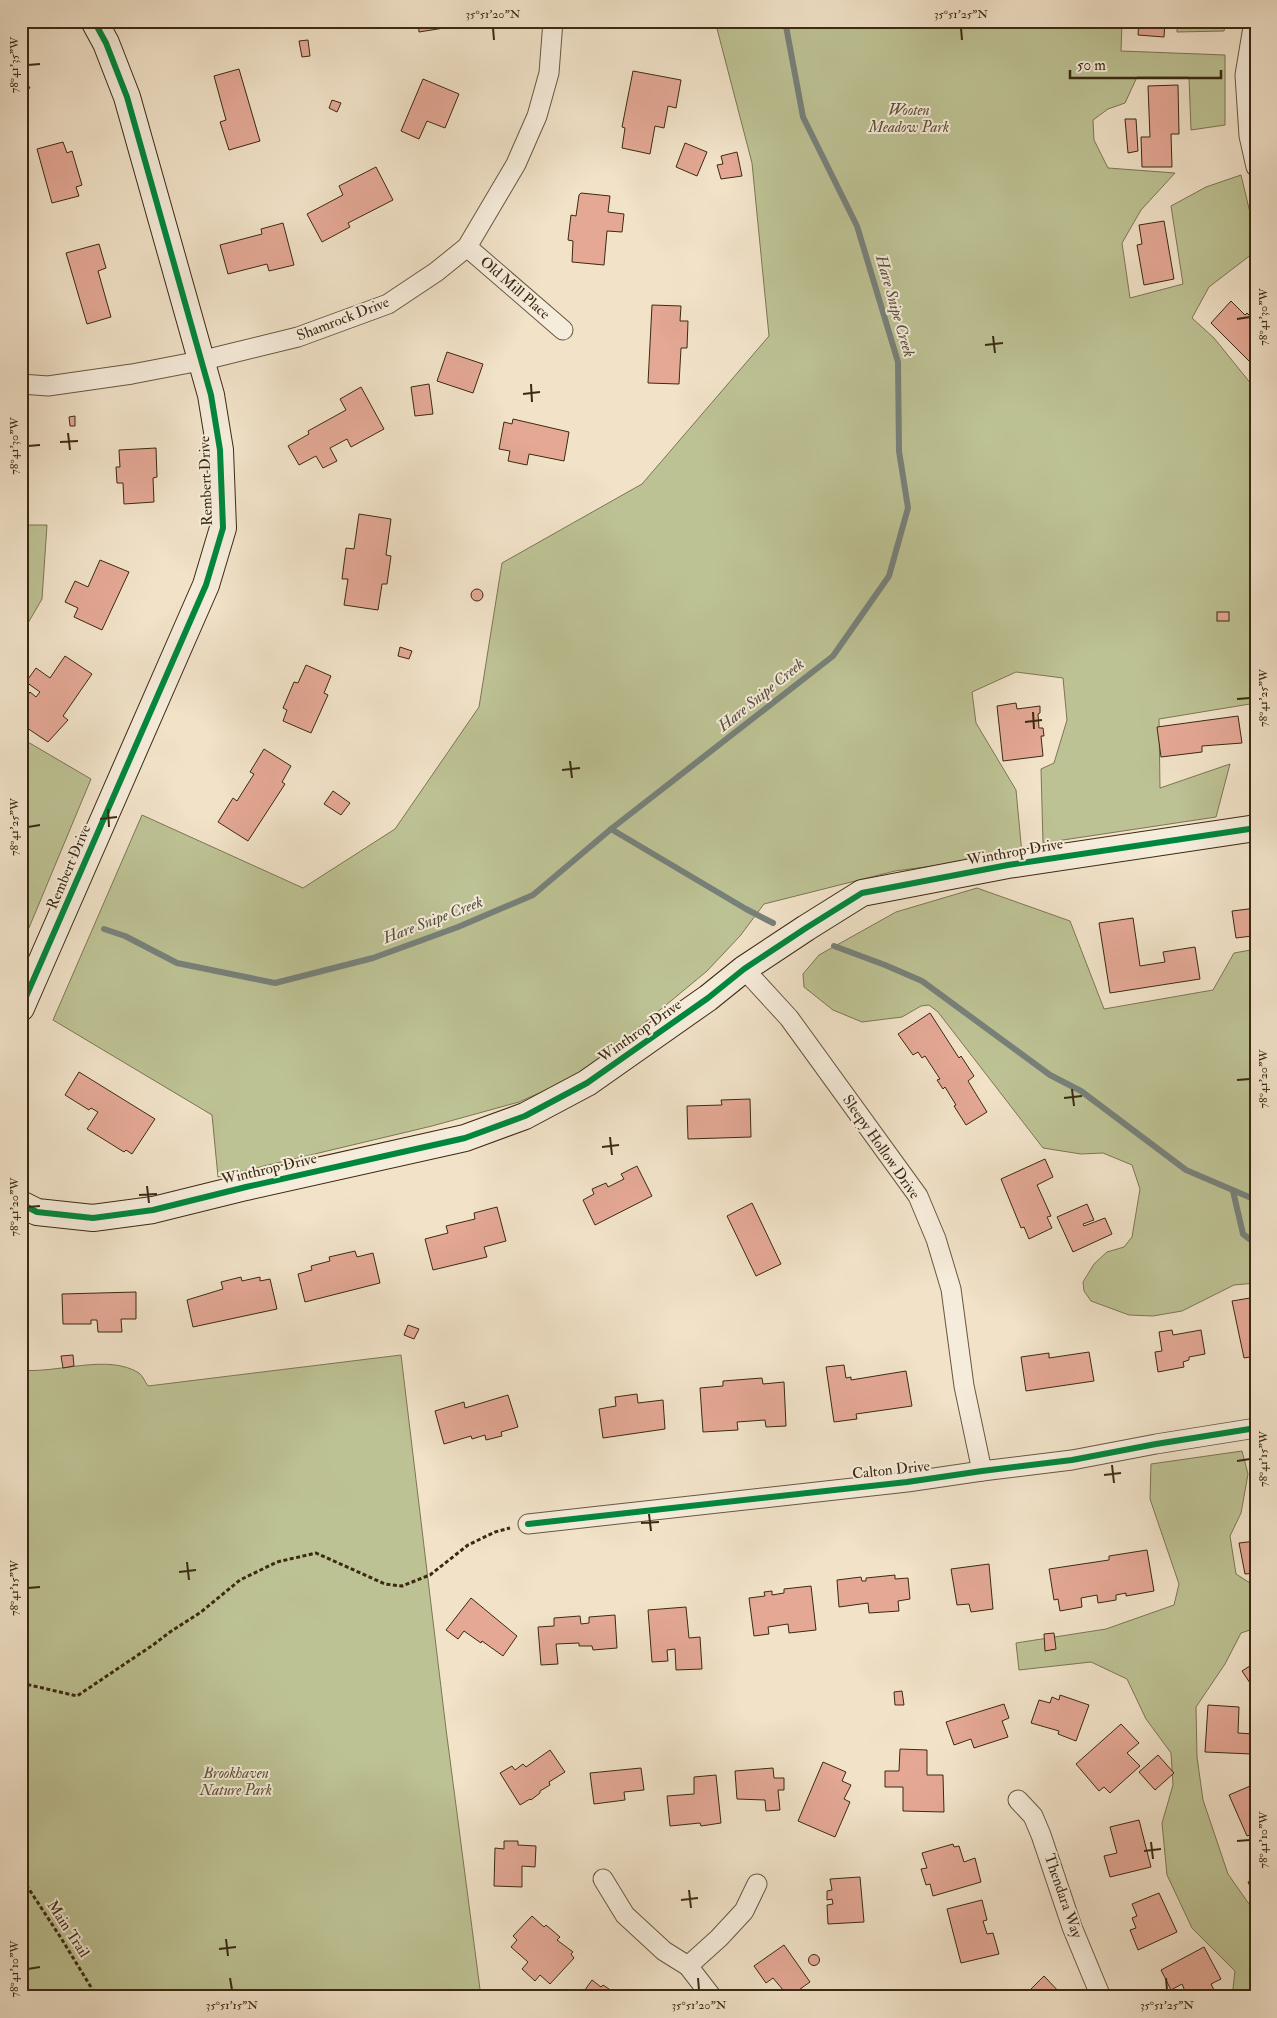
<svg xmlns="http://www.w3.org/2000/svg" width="1277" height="2018" font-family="'IM FELL Double Pica',serif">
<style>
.green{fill:#bdc294;stroke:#7c7653}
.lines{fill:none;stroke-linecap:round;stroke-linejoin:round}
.stream{stroke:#77817a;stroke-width:6}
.building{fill:#e4a895;stroke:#3b2a12}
.street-casing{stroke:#685840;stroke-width:21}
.secondary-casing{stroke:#3b2a12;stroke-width:28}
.path{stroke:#3b2a12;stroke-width:3;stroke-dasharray:4 2.5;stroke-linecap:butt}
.street{stroke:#f6ecdb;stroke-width:19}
.secondary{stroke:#f6ecdb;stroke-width:26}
.cycleway-casing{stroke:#f6ecdb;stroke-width:9}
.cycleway{stroke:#00873e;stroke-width:6}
.ticks{fill:none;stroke:#3b2a12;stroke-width:2}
.labels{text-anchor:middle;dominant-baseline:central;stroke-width:4;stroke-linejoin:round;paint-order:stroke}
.park-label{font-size:15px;font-style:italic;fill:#5c5032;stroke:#f6ecdb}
.street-label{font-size:15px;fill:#3b2a12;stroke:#f6ecdb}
.water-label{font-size:16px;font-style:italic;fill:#544e3e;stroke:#f6ecdb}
.neatline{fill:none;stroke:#3b2a12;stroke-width:2}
.ticks-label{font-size:12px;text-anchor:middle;fill:#3b2a12}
</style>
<rect width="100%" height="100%" fill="#f1e2c8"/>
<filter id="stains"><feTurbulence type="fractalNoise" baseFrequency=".004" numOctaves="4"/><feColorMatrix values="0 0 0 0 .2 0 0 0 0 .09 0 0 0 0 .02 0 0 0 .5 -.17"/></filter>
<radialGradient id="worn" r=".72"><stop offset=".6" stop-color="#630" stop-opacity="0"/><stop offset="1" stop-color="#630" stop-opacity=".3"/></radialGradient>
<!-- green -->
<g class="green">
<path d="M715,21H1122L1121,51L1225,55V125L1191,130L1189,77H1137L1125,103L1108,109L1093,120L1094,140L1108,168L1175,173L1141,210L1122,243L1130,298L1183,284L1171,206L1206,187L1241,175L1252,221L1256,229V251L1209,287L1192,318L1214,338L1256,390V703L1159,719L1160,788L1230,764L1216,817L1043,843L1041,769L1054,763L1067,720L1063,678L1016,672L972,692L976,723L1016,790L1022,854L895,871L764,904L740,936L707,971L584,1073L519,1102L432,1126L218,1177L212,1115L53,1020L142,815L303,888L395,829L479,707L502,563L642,484L769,336L752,163Z"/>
<path d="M1177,21H1226L1224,31L1177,32Z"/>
<path d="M21,525H47L42,599L21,635Z"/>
<path d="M21,738L91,779L21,947Z"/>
<path d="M977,888L1070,921L1104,1009L1213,990L1234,953L1256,949V1283L1234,1285L1182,1311L1153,1316L1129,1315L1091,1301L1084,1291L1083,1282L1094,1264L1107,1252L1124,1247L1132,1237L1140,1189L1132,1165L1103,1153L1081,1154L1043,1148L938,1012L929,1005L921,1006L902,1017L862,1022L833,1010L804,987L803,974L819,955L896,912Z"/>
<path d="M401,1355L446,1729L481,1997H21V1370C57,1374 107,1353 139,1373C143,1376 145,1382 148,1386Z"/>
<path d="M1242,1451L1248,1474L1241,1513L1230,1536L1236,1574L1250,1583L1256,1582V1628L1241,1633L1225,1664L1196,1707L1197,1757L1203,1800L1228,1874L1256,1914V1997H1232L1235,1971L1192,1928L1167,1875L1162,1823L1173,1785L1171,1753L1146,1719L1127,1679L1091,1662L1019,1670L1016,1643L1106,1629L1174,1605L1179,1584L1150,1499L1151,1464Z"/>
</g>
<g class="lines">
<!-- stream -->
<g class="stream">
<path d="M611,829L746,909L773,923"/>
<path d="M104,929L125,936L177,963L275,983L373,958L458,927L533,895L611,829L833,656L889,576L908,508L899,451L898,362L857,226L803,117L785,21"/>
<path d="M834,946L885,965L922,981L1050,1075L1081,1091L1186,1170L1256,1200"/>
<path d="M1233,1191L1243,1234L1256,1244"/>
</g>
</g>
<!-- building -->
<g class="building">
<path d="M418,21H443L444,28L419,32Z"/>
<path d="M1139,21H1165L1164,37L1138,35Z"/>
<path d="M308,40L310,56L302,57L299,41Z"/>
<path d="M239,69L260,141L229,150L220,122L226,120L214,76Z"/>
<path d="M633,71L681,80L676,108L668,106L664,128L655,126L650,154L622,148L625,128L622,127Z"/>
<path d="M21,73L30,88L21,93Z"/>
<path d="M423,79L459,94L445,128L427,121L419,139L401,131Z"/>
<path d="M1178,85L1179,134H1171L1172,167H1142L1141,137H1150L1148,86Z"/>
<path d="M332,100L341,103L337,112L329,108Z"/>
<path d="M1125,119H1136L1138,151L1128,153Z"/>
<path d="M63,142L67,153L72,151L82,185L76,187L79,196L52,203L37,149Z"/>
<path d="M685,143L707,152L697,176L676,167Z"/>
<path d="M737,152L742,176L721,179L717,165L723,164L721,156Z"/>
<path d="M376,167L393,200L348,223L350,227L322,242L307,214L343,195L339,186Z"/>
<path d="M581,193L610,196L608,212L624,214L622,232L607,231L604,265L572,262L573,241L568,240L571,215L576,216L579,195Z"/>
<path d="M1164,221L1174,279L1144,285L1137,245L1142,244L1139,225Z"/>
<path d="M283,223L294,265L269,271L267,264L228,274L220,245L262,234L261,229Z"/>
<path d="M99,244L106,268L98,271L111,317L87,324L66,253Z"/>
<path d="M1231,301L1245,315L1247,313L1256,322V368L1211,323Z"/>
<path d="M652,305L681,306L680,321H688L687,348H681L679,384L648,383Z"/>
<path d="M447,352L483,364L473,393L437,381Z"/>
<path d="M429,384L433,414L415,416L411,387Z"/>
<path d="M361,387L384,429L351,447L347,439L330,448L337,461L323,468L316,456L299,465L288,446L309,434L308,431L346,410L340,399Z"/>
<path d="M75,416V426H70L69,417Z"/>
<path d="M513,419L569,432L564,461L529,454L527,465L508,461L510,451L499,449L504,422L512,424Z"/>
<path d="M156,448L157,477L153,478L154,502L124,504L123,483H117L116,467H120L119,450Z"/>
<path d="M359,514L391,519L386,555L391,556L387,584H382L378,610L344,605L348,579H342L346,548L354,549Z"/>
<path d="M100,560L129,572L102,630L74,617L78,608L65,602L75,581L88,587Z"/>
<circle cx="477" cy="595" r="6"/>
<rect x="1217" y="612" width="12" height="9"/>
<path d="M400,647L412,651L409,659L398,656Z"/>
<path d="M65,656L92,674L63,716L68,720L48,742L21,724V704L30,692L36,697L40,692L26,682L36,668L50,678Z"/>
<path d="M306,665L331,676L324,693L328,695L311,733L283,721L287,710L283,708L294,682L298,683Z"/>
<path d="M1016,703L1017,709L1040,706V713L1038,714L1039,728H1043L1044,736H1041L1043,756L1003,761L997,706Z"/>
<path d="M1238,716L1242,743L1202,746V752L1161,757L1157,727Z"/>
<path d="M264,749L291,766L282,782L285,784L248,841L218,822L233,798L237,801L254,774L250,772Z"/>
<path d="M333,791L350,803L341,815L324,804Z"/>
<path d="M1256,908V940L1252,941V936L1236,938L1232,911Z"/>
<path d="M1133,918L1140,966L1165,962L1163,952L1195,947L1200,979L1110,993L1099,923Z"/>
<path d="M930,1013L959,1058L961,1056L974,1076L968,1081L987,1112L966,1125L954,1106L956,1105L945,1087L943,1089L937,1080L940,1079L925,1056L922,1058L918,1052L913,1055L898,1034Z"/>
<path d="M79,1072L155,1119L132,1154L126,1150L124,1152L87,1129L98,1112L91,1108L89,1110L65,1095Z"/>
<path d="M750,1099L751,1137L688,1139L687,1106L722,1105L721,1100Z"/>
<path d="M1045,1159L1053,1177L1037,1185L1051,1216L1047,1217L1052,1228L1029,1239L1024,1227L1021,1228L1001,1179Z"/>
<path d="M637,1166L652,1196L595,1225L583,1200L594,1194L592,1189L606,1183L608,1187L624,1179L621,1174Z"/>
<path d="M752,1203L781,1264L756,1276L727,1216Z"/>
<path d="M1087,1204L1094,1220L1083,1224L1084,1226L1105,1218L1112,1234L1073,1252L1057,1217Z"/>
<path d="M497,1207L506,1241L484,1247L487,1257L433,1270L425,1239L448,1233L446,1226L475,1219L474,1213Z"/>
<path d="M355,1251L357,1257L373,1253L380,1283L305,1302L298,1274L312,1270L311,1266L330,1261L329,1257Z"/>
<path d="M241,1277L242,1281L260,1277V1281L270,1279L277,1309L193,1327L187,1300L223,1289L221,1282Z"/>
<path d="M136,1292V1319H121L122,1332H98L97,1320H91V1324H63L62,1294Z"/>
<path d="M1256,1297V1356L1244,1358L1232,1301Z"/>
<path d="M408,1325L419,1329L414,1339L404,1335Z"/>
<path d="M1172,1330L1173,1335L1201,1330L1205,1354L1189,1357V1360L1183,1362L1184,1367L1158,1372L1155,1352L1162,1351L1159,1332Z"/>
<path d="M1089,1352L1094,1381L1026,1391L1021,1357L1049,1353V1358Z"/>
<path d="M73,1355L74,1366L63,1368L61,1356Z"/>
<path d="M844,1365L846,1378L851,1377V1380L906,1371L912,1406L856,1414L857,1419L834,1422L826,1367Z"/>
<path d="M762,1378L763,1384L784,1382L786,1426L766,1427L765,1420L737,1422L738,1430L703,1432L700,1388L723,1386V1381Z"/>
<path d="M637,1394L638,1403L663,1400L665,1429L603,1438L599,1409L616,1406L615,1397Z"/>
<path d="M508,1395L518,1427L501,1432L502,1436L486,1440L485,1435L472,1439L471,1436L444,1444L435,1411L464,1402L465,1408Z"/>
<path d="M1256,1541V1573L1245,1574L1239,1543Z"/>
<path d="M1147,1550L1154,1591L1126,1596V1593L1116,1595V1600L1098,1603L1097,1595L1081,1598L1082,1607L1060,1611L1058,1599L1054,1600L1049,1569L1109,1560V1556Z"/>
<path d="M989,1564L993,1609L971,1612L969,1604L957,1605L951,1569Z"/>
<path d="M895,1575V1579L908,1578L910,1599L898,1601L899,1611L869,1613L868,1603L839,1607L837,1580L861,1577L862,1581H866V1578Z"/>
<path d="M811,1586L816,1630L789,1633L788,1624L768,1627L769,1634L754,1636L749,1598L765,1596L764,1592L772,1591V1595L784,1593V1589Z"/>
<path d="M471,1598L517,1636L503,1656L482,1641L481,1643L464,1631L458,1639L446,1630Z"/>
<path d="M686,1607L689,1638L700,1637L702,1669L676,1670L675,1649L667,1650L668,1661L652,1662L648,1610Z"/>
<path d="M615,1615L617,1648L593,1650L592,1646H579V1643L556,1644L558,1664L541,1665L538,1627L554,1626V1618L580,1616L581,1624L589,1623V1617Z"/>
<path d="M1054,1633L1056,1649L1045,1651L1044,1634Z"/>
<path d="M1256,1662V1692L1242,1671Z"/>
<path d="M902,1691L904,1705H895L894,1692Z"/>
<path d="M1060,1695L1089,1705L1076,1741L1058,1734L1059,1731L1031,1723L1039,1700L1050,1703L1052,1697L1059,1700Z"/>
<path d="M1004,1704L1009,1718L1002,1721L1008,1737L974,1748L971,1739L954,1745L946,1722Z"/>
<path d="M1208,1705L1239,1707L1238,1733L1253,1734L1252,1754L1205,1752Z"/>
<path d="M1121,1724L1139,1743L1127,1753L1140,1766L1110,1793L1104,1787L1099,1791L1076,1764Z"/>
<path d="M900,1749L927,1750V1775H943L944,1812L903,1811V1787H885V1771H899Z"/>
<path d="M550,1750L565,1772L549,1782L550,1785L540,1791V1793L531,1800L530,1799L520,1805L500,1773L512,1766L515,1770L523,1764L526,1767Z"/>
<path d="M1158,1755L1174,1773L1155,1790L1139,1772Z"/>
<path d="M823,1762L846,1772L842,1781L851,1785L844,1799L850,1802L835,1837L798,1821Z"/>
<path d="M641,1768L644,1790L624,1792L625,1800L594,1804L590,1773Z"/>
<path d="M773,1768L774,1778H784V1790H778L780,1810L766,1811L765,1800L737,1799L735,1771Z"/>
<path d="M716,1775L721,1823L701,1826L700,1823L670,1826L667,1796L694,1794V1777Z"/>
<path d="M1255,1784L1256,1833L1247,1836L1229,1795Z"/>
<path d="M1139,1820L1151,1867L1110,1877L1104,1856L1117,1853L1110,1827Z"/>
<path d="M504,1841H518V1845L536,1846L535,1867L522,1866V1887L494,1886L495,1848L504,1849Z"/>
<path d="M953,1844L954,1847L959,1846L964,1862L975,1858L981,1882L933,1896L930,1884L926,1885L921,1869L927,1868L922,1853Z"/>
<path d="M860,1877L864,1922L828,1924L827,1905L833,1904L832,1899L827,1900V1891L832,1890L830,1879Z"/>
<path d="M1256,1879V1899L1248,1882Z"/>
<path d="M1159,1893L1177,1932L1138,1950L1130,1930L1136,1928L1132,1918L1137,1916L1132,1904Z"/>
<path d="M982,1900L987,1920L983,1921L987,1934L993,1933L999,1954L961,1963L947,1909Z"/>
<path d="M532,1916L544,1927L546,1925L560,1937L557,1940L573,1952L571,1954L574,1958L550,1984L540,1975L535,1981L522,1969L528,1962L511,1947L517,1940L513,1936Z"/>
<path d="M784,1945L810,1982L789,1997L773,1978L766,1983L754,1966Z"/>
<path d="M1204,1947L1221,1979L1211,1984L1215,1992L1207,1997H1180L1179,1994L1185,1991L1182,1984L1171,1990L1161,1970Z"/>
<circle cx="814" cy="1960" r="5.5"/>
<path d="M1044,1976L1062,1995L1059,1997H1023Z"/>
<path d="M592,1980L601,1987L603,1985L612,1991L611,1994L615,1997H580Z"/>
</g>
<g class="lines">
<defs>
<g id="street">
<path d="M1254,21L1245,75L1249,136L1256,167"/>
<path d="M467,247L563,330"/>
<path d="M21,384L48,386L132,374L200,361L298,337L388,304L436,272L467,247L516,164L537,116L549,73L553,21"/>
<path d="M744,969L789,1018L918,1196L936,1239L951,1289L964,1386L982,1471"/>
<path d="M528,1524L907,1482L982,1471L1072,1460L1156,1444L1256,1428"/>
<path d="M1018,1800L1033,1816L1041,1835L1072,1927L1101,1997"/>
<path d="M603,1879L625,1915L664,1951L688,1966L712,1997"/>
<path d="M688,1966L719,1938L744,1911L757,1884"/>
</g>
<g id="secondary">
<path d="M21,1008L206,585L223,528L220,450L211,395L127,97L106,43L94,21"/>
<path d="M21,1204L37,1212L93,1218L153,1210L246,1187L465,1138L525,1116L587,1083L708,998L744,969L806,928L862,893L1008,865L1256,828"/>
</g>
</defs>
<!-- street casing -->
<use href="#street" class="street-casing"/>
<!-- secondary casing -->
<use href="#secondary" class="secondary-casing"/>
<!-- path -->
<g class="path">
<path d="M21,1683L77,1696L153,1645L170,1632L201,1612L240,1580L277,1562L316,1553L385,1584L402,1586L430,1575L468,1545L495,1532L510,1528"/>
<path d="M21,1873L25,1883L61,1938L97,1997"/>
</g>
<!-- street -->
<use href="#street" class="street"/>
<!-- secondary -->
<use href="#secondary" class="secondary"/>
<defs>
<g id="cycleway">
<path d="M21,1008L206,585L223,528L220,450L211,395L127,97L106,43L94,21"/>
<path d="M21,1204L37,1212L93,1218L153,1210L246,1187L465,1138L525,1116L587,1083L708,998L744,969L806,928L862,893L1008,865L1256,828"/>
<path d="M528,1524L907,1482L982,1471L1072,1460L1156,1444L1256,1428"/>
</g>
</defs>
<!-- cycleway casing -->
<use href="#cycleway" class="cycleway-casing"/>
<!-- cycleway -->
<use href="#cycleway" class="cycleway"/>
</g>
<!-- ticks -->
<path class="ticks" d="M493,28L494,40M961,28L962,40M28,65L40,64M1237,319L1250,317M993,336L995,353M985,345L1003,343M531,384L532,402M523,394L540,392M68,433L70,450M60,442L78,441M28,446L40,445M1237,699L1250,698M1033,712L1034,729M1025,722L1042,720M570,761L572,778M562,770L580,768M108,809L109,827M100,819L117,817M28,827L40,825M1237,1080L1250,1079M1072,1089L1074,1106M1064,1098L1082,1096M610,1137L612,1155M602,1147L619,1145M147,1186L149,1203M139,1195L157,1194M28,1207L40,1206M1237,1461L1250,1459M1112,1465L1114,1483M1104,1475L1121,1473M649,1514L651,1531M641,1523L659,1522M187,1562L189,1580M179,1572L196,1570M28,1588L40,1587M1237,1841L1250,1840M1151,1842L1153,1859M1144,1851L1161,1849M689,1890L691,1908M681,1900L698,1898M226,1939L228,1956M219,1949L236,1947M28,1969L40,1967M230,1978L232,1990M698,1978L699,1990M1166,1978L1167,1990"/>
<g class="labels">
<!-- park labels -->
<g class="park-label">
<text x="909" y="110">Wooten<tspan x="909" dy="17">Meadow Park</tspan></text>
<text x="236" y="1773">Brookhaven<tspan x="236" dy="17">Nature Park</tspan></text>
</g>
<!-- street labels -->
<g class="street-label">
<text transform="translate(515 288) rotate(41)">Old Mill Place</text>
<text transform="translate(343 319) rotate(-21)">Shamrock Drive</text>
<text transform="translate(206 481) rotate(-92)">Rembert Drive</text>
<text transform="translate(1015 852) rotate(-10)">Winthrop Drive</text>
<text transform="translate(69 867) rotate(-67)">Rembert Drive</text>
<text transform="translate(640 1031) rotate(-35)">Winthrop Drive</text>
<text transform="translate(881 1147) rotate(55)">Sleepy Hollow Drive</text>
<text transform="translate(269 1169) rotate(-13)">Winthrop Drive</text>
<text transform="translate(891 1470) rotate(-6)">Calton Drive</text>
<text transform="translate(1063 1896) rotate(71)">Thendara Way</text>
<text transform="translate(68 1929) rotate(57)">Main Trail</text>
</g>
<!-- water labels -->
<g class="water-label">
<text transform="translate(895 306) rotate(74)">Hare Snipe Creek</text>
<text transform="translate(761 695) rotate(-39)">Hare Snipe Creek</text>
<text transform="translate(433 920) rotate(-21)">Hare Snipe Creek</text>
</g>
</g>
<!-- margin -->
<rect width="1277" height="2018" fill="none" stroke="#f1e2c8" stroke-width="55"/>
<!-- scale -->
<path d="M1070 70v8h151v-8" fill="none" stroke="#3b2a12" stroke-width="2.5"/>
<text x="1077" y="70" font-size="15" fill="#3b2a12" stroke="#f6ecdb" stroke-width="4" paint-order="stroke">50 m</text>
<rect x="28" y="28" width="1222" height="1962" class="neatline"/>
<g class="ticks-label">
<text x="493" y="18">35°51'20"N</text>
<text x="961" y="18">35°51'25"N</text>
<text transform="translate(14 65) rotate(-90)" y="4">78°41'35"W</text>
<text transform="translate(1263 317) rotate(-90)" y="4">78°41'30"W</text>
<text transform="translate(14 446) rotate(-90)" y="4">78°41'30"W</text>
<text transform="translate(1263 698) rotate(-90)" y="4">78°41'25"W</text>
<text transform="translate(14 827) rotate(-90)" y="4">78°41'25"W</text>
<text transform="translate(1263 1079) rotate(-90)" y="4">78°41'20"W</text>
<text transform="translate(14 1207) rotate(-90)" y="4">78°41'20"W</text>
<text transform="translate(1263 1459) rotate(-90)" y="4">78°41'15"W</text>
<text transform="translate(14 1588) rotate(-90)" y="4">78°41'15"W</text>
<text transform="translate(1263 1840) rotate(-90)" y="4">78°41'10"W</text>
<text transform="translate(14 1969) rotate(-90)" y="4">78°41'10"W</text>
<text x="232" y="2009">35°51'15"N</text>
<text x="699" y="2009">35°51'20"N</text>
<text x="1167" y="2009">35°51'25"N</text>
</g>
<rect width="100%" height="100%" filter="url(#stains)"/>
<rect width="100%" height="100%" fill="url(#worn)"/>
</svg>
